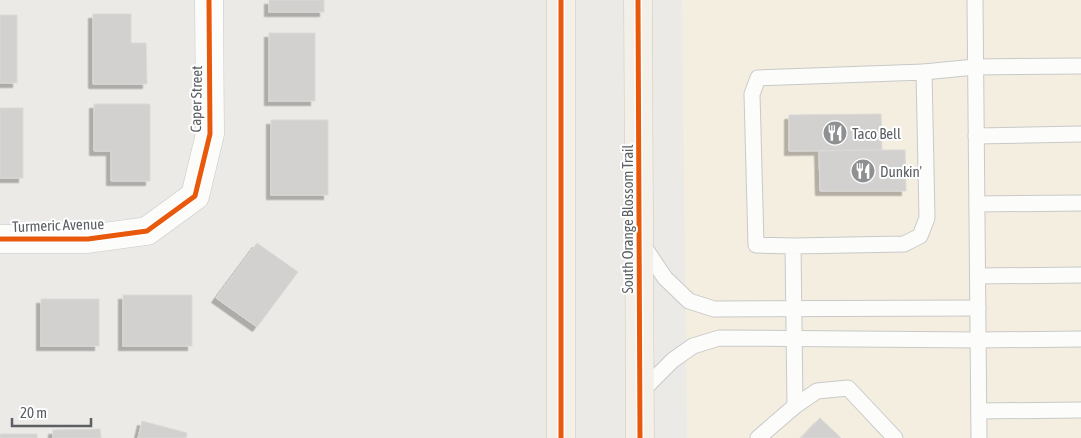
<svg xmlns="http://www.w3.org/2000/svg" width="1081" height="438" font-family="'Asap Condensed',sans-serif">
<style>
.commercial{fill:#f4eee1}
.building{fill:#d3d1d0;stroke:#dbd9d6;filter:url(#shadow)}
.lines{fill:none;stroke-linecap:round;stroke-linejoin:round}
.service-casing{stroke:#c8c9c8;stroke-width:17}
.minor-casing{stroke:#c8c9c8;stroke-width:29}
.primary-casing{stroke:#d2c8b7;stroke-width:29}
.service{stroke:#fcfcfb;stroke-width:15}
.minor{stroke:#fcfcfb;stroke-width:28}
.primary{stroke:#f2f0e9;stroke-width:28}
.cycleway-casing{stroke:#fff;stroke-width:8}
.cycleway{stroke:#e8590c;stroke-width:5}
.labels{text-anchor:middle;dominant-baseline:central;stroke-width:4;stroke-linejoin:round;paint-order:stroke}
.street-label{font-size:15px;fill:#5c6064;stroke:#fff}
.poi-label{font-size:15px;fill:#5c6064;stroke:#fff;text-anchor:start}
</style>
<defs>
<filter id="shadow"><feDropShadow dx="-4.5" dy="4.5" stdDeviation="0" flood-color="#0004"/></filter>
</defs>
<rect width="100%" height="100%" fill="#eceae7"/>
<!-- commercial -->
<path class="commercial" d="M682,0H1081V438H687Z"/>
<!-- building -->
<g class="building">
<rect x="269" y="0" width="55" height="12"/>
<path d="M93,14H131V43H146L147,84H93Z"/>
<rect x="0" y="15" width="17" height="68"/>
<rect x="269" y="33" width="46" height="68"/>
<path d="M94,104H150V181H111V151H94Z"/>
<rect x="0" y="108" width="23" height="70"/>
<path d="M881,114L882,150L789,151V115Z"/>
<rect x="271" y="120" width="57" height="75"/>
<path d="M882,150H905L906,191H820L819,151Z"/>
<path d="M257,243L298,272L257,327L216,298Z"/>
<rect x="123" y="295" width="69" height="51"/>
<rect x="41" y="299" width="58" height="47"/>
<path d="M820,418L841,438H801Z"/>
<path d="M142,421L187,433L186,438H138Z"/>
<path d="M100,429L101,438H53V430Z"/>
<rect x="0" y="434" width="37" height="4"/>
</g>
<g class="lines">
<defs>
<g id="service">
<path d="M975,0L979,438"/>
<path d="M924,72L975,67L1081,66"/>
<path d="M976,136L1081,134"/>
<path d="M977,204L1081,203"/>
<path d="M641,242L665,278L689,301L714,309L978,308"/>
<path d="M793,246L756,245L752,94L758,78L924,72L927,218L920,236L904,244L793,246L795,406"/>
<path d="M978,276L1081,275"/>
<path d="M640,393L673,360L693,346L719,338L978,340L1081,339"/>
<path d="M979,411L1081,410"/>
<path d="M758,438L795,406L817,391L848,388L895,438"/>
</g>
<path id="minor" d="M0,239H88L147,231L195,196L210,134L209,0"/>
<g id="primary">
<path d="M561,0V438"/>
<path d="M638,0L640,438"/>
</g>
</defs>
<!-- service casing -->
<use href="#service" class="service-casing"/>
<!-- minor casing -->
<use href="#minor" class="minor-casing"/>
<!-- primary casing -->
<use href="#primary" class="primary-casing"/>
<!-- service -->
<use href="#service" class="service"/>
<!-- minor -->
<use href="#minor" class="minor"/>
<!-- primary -->
<use href="#primary" class="primary"/>
<defs>
<g id="cycleway">
<path d="M561,0V438"/>
<path d="M638,0L640,438"/>
<path d="M0,239H88L147,231L195,196L210,134L209,0"/>
</g>
</defs>
<!-- cycleway casing -->
<use href="#cycleway" class="cycleway-casing"/>
<!-- cycleway -->
<use href="#cycleway" class="cycleway"/>
</g>
<!-- icons -->
<defs>
<symbol id="restaurant-disc" viewBox="-11 -11 22 22"><circle r="9.5" fill="#8e9092" stroke="#fff"/><path d="M-5-6h1v4h1v-4h1v4h1v-4h1v5L-1.5 .5V6h-2V.5L-5-1ZM5-6V6H3V1.5H1.5Q1.5-4 5-6Z" fill="#fff"/></symbol>
</defs>
<g fill-rule="evenodd">
<use href="#restaurant-disc" x="821" y="119" width="28" height="28"/>
<use href="#restaurant-disc" x="849" y="157" width="28" height="28"/>
</g>
<g class="labels">
<!-- street labels -->
<g class="street-label">
<text transform="translate(196 99) rotate(-89)">Caper Street</text>
<text transform="translate(627 219) rotate(-90)">South Orange Blossom Trail</text>
<text transform="translate(58 225) rotate(-2)">Turmeric Avenue</text>
</g>
<!-- poi labels -->
<g class="poi-label">
<text x="852" y="133">Taco Bell</text>
<text x="880" y="171">Dunkin'</text>
</g>
</g>
<!-- scale -->
<path d="M12 418v8h79v-8" fill="none" stroke="#5c6064" stroke-width="2.5"/>
<text x="20" y="418" font-size="15" fill="#5c6064" stroke="#ffffff" stroke-width="4" paint-order="stroke">20 m</text>
</svg>
